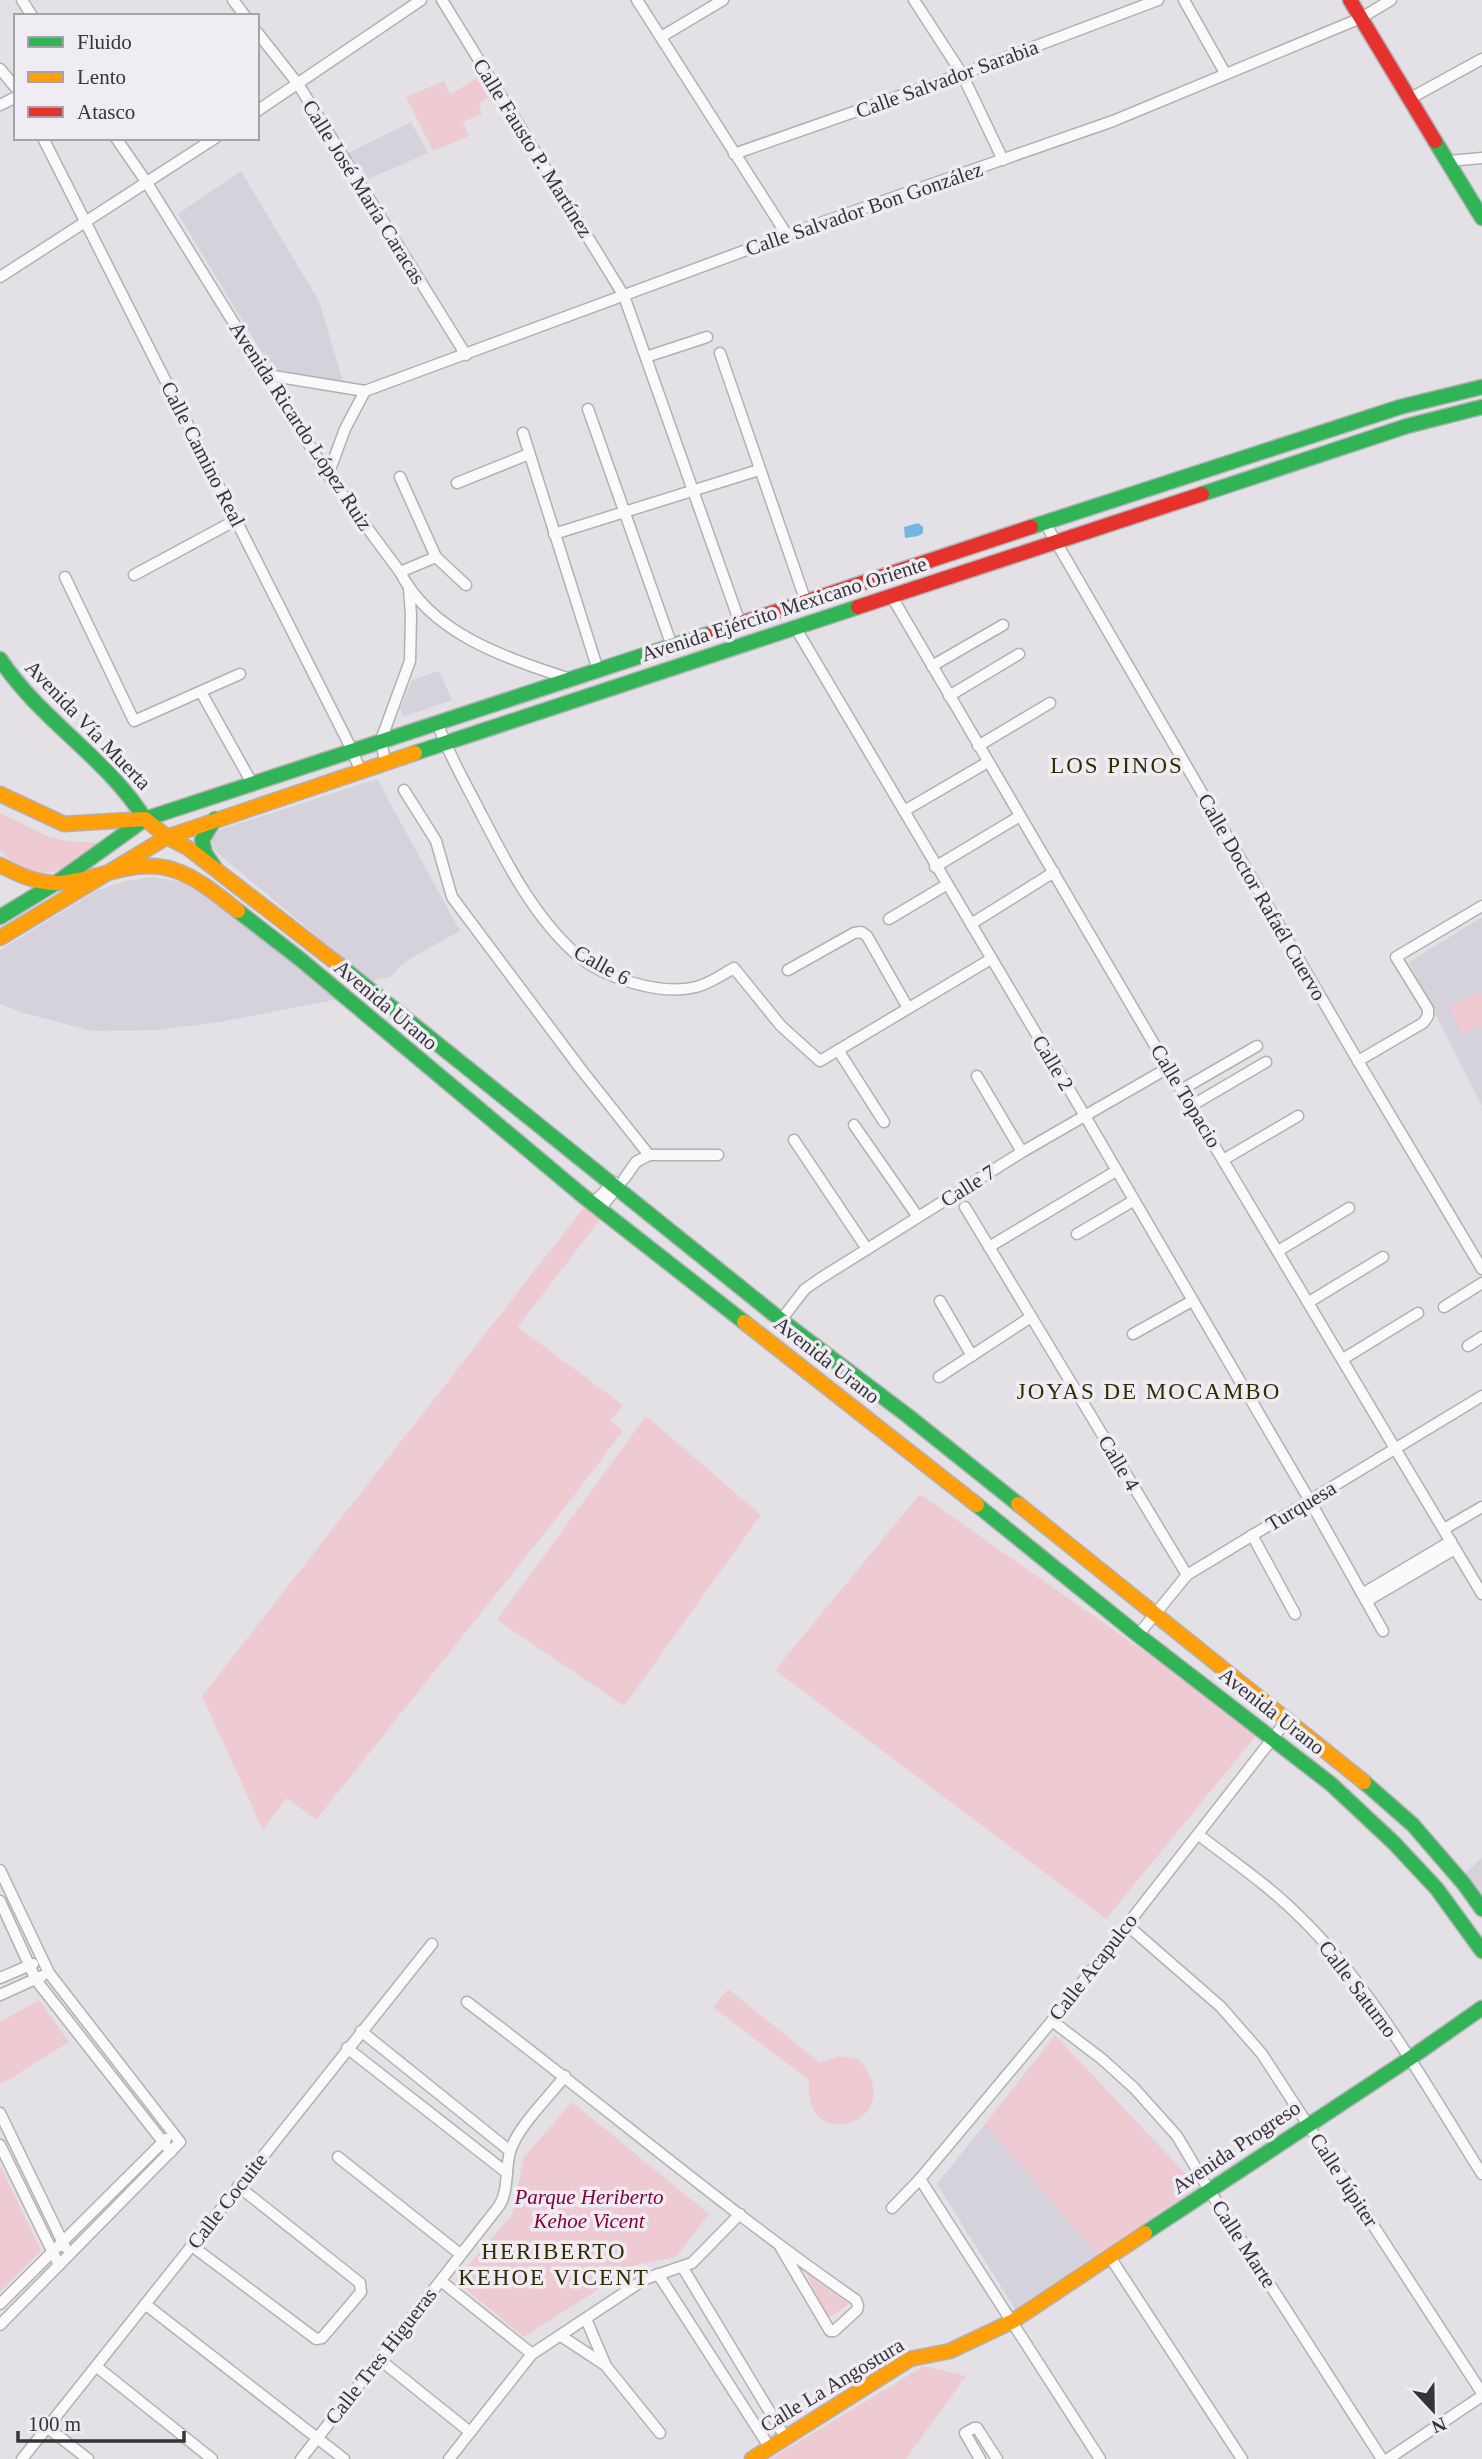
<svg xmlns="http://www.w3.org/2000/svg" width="1482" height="2459" font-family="'Times New Roman',serif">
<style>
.built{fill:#d6d2dc}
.green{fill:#eecbd3}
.water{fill:#73b6e2}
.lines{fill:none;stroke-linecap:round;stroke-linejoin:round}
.street-casing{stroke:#b2b0b4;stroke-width:13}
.fast-casing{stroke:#b2b0b4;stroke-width:17}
.slow-casing{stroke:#b2b0b4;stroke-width:17}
.jam-casing{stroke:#b2b0b4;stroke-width:17}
.street{stroke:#fbfafb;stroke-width:10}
.fast{stroke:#30b455;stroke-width:14}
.slow{stroke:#ff9f0a;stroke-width:14}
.jam{stroke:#e5322d;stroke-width:14}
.labels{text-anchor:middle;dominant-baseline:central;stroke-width:7;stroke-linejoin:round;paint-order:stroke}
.street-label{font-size:21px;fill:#363438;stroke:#efecf4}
.park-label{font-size:21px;font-style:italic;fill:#850239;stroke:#efecf4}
.neighbourhood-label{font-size:23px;letter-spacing:2px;fill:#312b00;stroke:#efecf4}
</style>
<rect width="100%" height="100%" fill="#e3e1e5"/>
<!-- built -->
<g class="built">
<path d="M411,122L428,153L361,182L344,155Z"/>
<path d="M241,171L319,301L343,382L273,371L178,214Z"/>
<path d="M439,671L452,700L403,717L400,709L412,680Z"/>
<path d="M377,779L460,931L413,957L400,966L392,976L371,981L214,850L212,840L216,831Z"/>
<path d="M153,877L181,882L212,896L339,999L220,1022L157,1030L92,1031L24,1013L0,1004V950L96,891L125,881Z"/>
<path d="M1482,917V1106L1409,962Z"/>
<path d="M1482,1858V1899L1465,1873Z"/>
<path d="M985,2124L1097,2254L1015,2309L937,2184Z"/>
</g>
<!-- green -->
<g class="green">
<path d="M478,77L490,97L479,104L482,114L463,122L469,136L433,151L406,97L444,81L450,95Z"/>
<path d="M0,813L47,836L67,841L98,843L99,845C86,853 70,866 56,871C37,878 12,864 0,851Z"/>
<path d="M1482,991V1026L1462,1034L1449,1006Z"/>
<path d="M585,1206L601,1218L518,1327L623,1405L610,1421L623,1431L560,1514L316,1820L287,1798L263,1830L202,1696Z"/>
<path d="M646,1416L761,1515L624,1706L497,1620Z"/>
<path d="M920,1494L1259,1732L1106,1919L775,1670Z"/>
<path d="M728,1989L820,2063L839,2056L858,2059C914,2121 801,2159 809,2080L713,2007Z"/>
<path d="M39,2000L69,2042L0,2085V2022Z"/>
<path d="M1055,2035L1198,2187L1097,2254L985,2124Z"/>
<path d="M572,2102L709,2214L676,2257L636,2265L524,2337L455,2280L512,2215L524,2157Z"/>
<path d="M0,2165L41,2251L0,2292Z"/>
<path d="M807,2274L849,2304L827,2319Z"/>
<path d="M924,2366L966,2376L906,2459H770Z"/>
</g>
<!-- water -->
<path class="water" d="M918,523L923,527V533L918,536L905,538L904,527Z"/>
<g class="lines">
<defs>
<g id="street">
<path d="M22,0L32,16"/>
<path d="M233,0L245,16"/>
<path d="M442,0L624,296L740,623"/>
<path d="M637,0L787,235"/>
<path d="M914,0L962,74L1003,160"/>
<path d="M1184,0L1225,73"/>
<path d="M257,32L298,84L466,355"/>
<path d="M661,37L723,0"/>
<path d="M0,69L16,88"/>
<path d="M1409,99L1482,59"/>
<path d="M0,105L16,97"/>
<path d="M257,111L421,0"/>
<path d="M43,138L352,750L360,770"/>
<path d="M116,138L147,183L328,475L400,572C432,635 507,658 570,679"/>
<path d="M734,154L962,74L1158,0"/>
<path d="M1449,161L1482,158"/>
<path d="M0,277L215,138"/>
<path d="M720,353L806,602"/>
<path d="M646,357L707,337"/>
<path d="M267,375L365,391L806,228L1113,121L1361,18L1391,0"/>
<path d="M588,409L672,646"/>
<path d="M523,433L598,670"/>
<path d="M328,475L345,429L365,391"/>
<path d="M400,477L436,557L466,585"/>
<path d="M457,483L529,454"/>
<path d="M1045,523L1358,1061L1482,1269"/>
<path d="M554,534L759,470"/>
<path d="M400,572L436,557"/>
<path d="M134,575L236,520"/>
<path d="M65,577L134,721L240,674"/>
<path d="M892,597L1181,1090L1482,1594"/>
<path d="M795,627L1085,1116L1310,1501L1383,1631"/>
<path d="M932,666L1003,625"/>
<path d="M201,692L253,785"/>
<path d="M949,696L1019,654"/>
<path d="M437,722C447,751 462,777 476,804C503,856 531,914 576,954C603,978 661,996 696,987C709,984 723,974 734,968L781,1026L820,1061L991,959"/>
<path d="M978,746L1050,703"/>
<path d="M385,762L381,740L410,661L411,615L409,589"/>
<path d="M404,790L436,841L452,897L580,1068L649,1155"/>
<path d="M904,811L988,762"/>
<path d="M935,867L1020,816"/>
<path d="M889,919L946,885"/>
<path d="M971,924L1054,872"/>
<path d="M788,970L854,933L861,932L867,936L908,1008"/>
<path d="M838,1050L884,1122"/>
<path d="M1358,1061L1423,1023L1428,1016V1009L1396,957L1482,906"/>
<path d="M977,1076L1022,1152"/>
<path d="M1181,1090L1257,1046"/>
<path d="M1191,1106L1266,1062"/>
<path d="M854,1125L918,1217"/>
<path d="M794,1140L867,1249"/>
<path d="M1223,1160L1298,1116"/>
<path d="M624,1179L636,1162L649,1155H718"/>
<path d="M593,1203L614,1182"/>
<path d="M965,1207L1187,1575"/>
<path d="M600,1209L620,1184"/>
<path d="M1077,1234L1133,1201"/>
<path d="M989,1247L1116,1171"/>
<path d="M1278,1251L1349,1208"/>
<path d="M940,1301L972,1356"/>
<path d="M1309,1302L1383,1257"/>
<path d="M1444,1307L1482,1283"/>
<path d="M781,1320L805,1289L821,1278L1022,1152L1168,1068"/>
<path d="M1133,1334L1192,1301"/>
<path d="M1468,1346L1482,1337"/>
<path d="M1343,1359L1418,1313"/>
<path d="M939,1377L1031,1317"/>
<path d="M1444,1529L1482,1507"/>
<path d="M1252,1535L1295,1614"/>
<path d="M1362,1594L1451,1541"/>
<path d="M1367,1601L1455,1549"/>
<path d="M1138,1635L1187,1575L1482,1396"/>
<path d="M1199,1835C1232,1861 1268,1885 1298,1915C1371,1985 1428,2089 1482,2174"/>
<path d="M0,1870L49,1973L180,2142L0,2325"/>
<path d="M0,1901L36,1980L171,2152"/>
<path d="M1127,1925L1221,2007L1262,2054L1482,2393"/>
<path d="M0,1978L33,1964"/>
<path d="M0,1995L42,1976"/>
<path d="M467,2002C597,2100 722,2207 856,2300L858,2306L857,2310L834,2331H830L781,2248"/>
<path d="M1052,2021L1102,2059L1134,2088L1177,2136L1209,2190L1382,2459"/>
<path d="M361,2031L510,2151"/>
<path d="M347,2048L507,2173"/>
<path d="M0,2113L65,2247"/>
<path d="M0,2145L59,2265"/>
<path d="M338,2157L460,2254"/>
<path d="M920,2179L1100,2459"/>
<path d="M892,2208L920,2179L1052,2021L1287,1720"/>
<path d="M192,2246L316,2339L322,2338L361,2292L360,2283L238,2186"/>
<path d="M1110,2257L1242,2459"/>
<path d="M683,2268L785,2437"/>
<path d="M658,2274L770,2448"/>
<path d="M441,2281L532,2354"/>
<path d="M0,2304L166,2139"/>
<path d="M145,2304L344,2459"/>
<path d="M586,2319L606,2366L660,2433"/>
<path d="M561,2336L605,2365"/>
<path d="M379,2359L470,2432"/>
<path d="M97,2367L212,2459"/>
<path d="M48,2428L88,2459"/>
<path d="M22,2459L432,1944"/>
<path d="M301,2459L499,2206C509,2190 505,2170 510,2152C517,2127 549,2097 565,2076"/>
<path d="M449,2459L532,2354L645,2279L692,2263L740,2214"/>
<path d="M980,2459L965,2433L974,2428H977L997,2459"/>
<path d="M1388,2459L1482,2396"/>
</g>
<g id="fast">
<path d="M1435,141L1482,218"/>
<path d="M1202,494L1407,426L1482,407"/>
<path d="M1031,527L1400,407L1482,387"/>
<path d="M0,659C41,721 106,757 145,819"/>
<path d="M415,753L858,607"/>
<path d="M215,819L202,840L205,853L215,868"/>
<path d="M238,911L300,959L583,1196L744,1322"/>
<path d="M0,917L56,883L145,819L714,632"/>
<path d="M343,968L781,1320L908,1416L1018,1504"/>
<path d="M977,1505L1138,1635L1331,1784L1394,1843L1437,1889L1482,1951"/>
<path d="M1364,1782L1413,1825L1464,1884L1482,1909"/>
<path d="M1145,2233L1409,2059L1482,2008"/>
</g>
<g id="slow">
<path d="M0,794L64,824L145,819L167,837L188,848L343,968"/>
<path d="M0,865C17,874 36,883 56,883C95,882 136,856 174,870C198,878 219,896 238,911"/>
<path d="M0,938L167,837L415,753"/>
<path d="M744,1322L977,1505"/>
<path d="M1018,1504L1364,1782"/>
<path d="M752,2459L910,2359L950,2351L1013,2321L1145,2233"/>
</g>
<g id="jam">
<path d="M1350,0L1435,141"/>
<path d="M858,607L1202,494"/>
<path d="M714,632L1031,527"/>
</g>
</defs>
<!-- street casing -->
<use href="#street" class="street-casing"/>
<!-- fast casing -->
<use href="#fast" class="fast-casing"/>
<!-- slow casing -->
<use href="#slow" class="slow-casing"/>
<!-- jam casing -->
<use href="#jam" class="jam-casing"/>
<!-- street -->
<use href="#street" class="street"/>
<!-- fast -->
<use href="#fast" class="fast"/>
<!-- slow -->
<use href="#slow" class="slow"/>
<!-- jam -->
<use href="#jam" class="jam"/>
</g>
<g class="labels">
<!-- street labels -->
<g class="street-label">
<text transform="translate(947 79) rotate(-20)">Calle Salvador Sarabia</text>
<text transform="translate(533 148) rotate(58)">Calle Fausto P. Martínez</text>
<text transform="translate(364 192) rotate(58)">Calle José María Caracas</text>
<text transform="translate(864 209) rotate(-19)">Calle Salvador Bon González</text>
<text transform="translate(301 426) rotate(57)">Avenida Ricardo López Ruiz</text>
<text transform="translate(203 454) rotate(63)">Calle Camino Real</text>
<text transform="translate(784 609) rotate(-18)">Avenida Ejército Mexicano Oriente</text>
<text transform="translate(88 725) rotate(46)">Avenida Vía Muerta</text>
<text transform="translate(1262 897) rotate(60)">Calle Doctor Rafaél Cuervo</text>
<text transform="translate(602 965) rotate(29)">Calle 6</text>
<text transform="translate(386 1005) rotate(40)">Avenida Urano</text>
<text transform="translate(1053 1063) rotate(59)">Calle 2</text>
<text transform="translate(1186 1096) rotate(59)">Calle Topacio</text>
<text transform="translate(968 1186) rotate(-32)">Calle 7</text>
<text transform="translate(827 1360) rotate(38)">Avenida Urano</text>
<text transform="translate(1119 1463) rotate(59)">Calle 4</text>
<text transform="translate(1301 1506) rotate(-31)">Turquesa</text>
<text transform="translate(1272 1711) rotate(38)">Avenida Urano</text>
<text transform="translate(1093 1967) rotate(-52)">Calle Acapulco</text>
<text transform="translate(1358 1989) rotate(53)">Calle Saturno</text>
<text transform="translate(1236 2147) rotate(-34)">Avenida Progreso</text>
<text transform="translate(1344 2180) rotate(57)">Calle Júpiter</text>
<text transform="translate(227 2201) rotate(-52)">Calle Cocuite</text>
<text transform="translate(1244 2244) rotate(57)">Calle Marte</text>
<text transform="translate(381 2356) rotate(-52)">Calle Tres Higueras</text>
<text transform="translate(832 2385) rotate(-31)">Calle La Angostura</text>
</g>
<!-- park labels -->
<g class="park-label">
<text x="589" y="2197">Parque Heriberto<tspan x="589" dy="24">Kehoe Vicent</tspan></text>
</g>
<!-- neighbourhood labels -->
<g class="neighbourhood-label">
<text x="1117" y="765">LOS PINOS</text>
<text x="1149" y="1391">JOYAS DE MOCAMBO</text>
<text x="554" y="2251">HERIBERTO<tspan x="554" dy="26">KEHOE VICENT</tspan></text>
</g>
</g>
<!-- legend -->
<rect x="14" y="14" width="245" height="126" fill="#efecf4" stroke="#a5a2a9" stroke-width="2"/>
<rect x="28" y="37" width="35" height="10" fill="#30b455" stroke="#a5a2a9" stroke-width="2"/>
<text x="77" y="49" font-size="21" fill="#363438">Fluido</text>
<rect x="28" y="72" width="35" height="10" fill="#ff9f0a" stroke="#a5a2a9" stroke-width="2"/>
<text x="77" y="84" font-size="21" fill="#363438">Lento</text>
<rect x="28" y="107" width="35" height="10" fill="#e5322d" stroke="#a5a2a9" stroke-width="2"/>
<text x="77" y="119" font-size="21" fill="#363438">Atasco</text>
<!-- north arrow -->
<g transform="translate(1433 2410) rotate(158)" stroke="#efecf4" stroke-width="5" paint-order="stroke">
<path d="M0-5L12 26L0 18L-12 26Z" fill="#363438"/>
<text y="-10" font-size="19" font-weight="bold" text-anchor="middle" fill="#363438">N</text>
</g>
<!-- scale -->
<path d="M18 2431v10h166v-10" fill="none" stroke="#363438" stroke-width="3.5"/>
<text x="28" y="2431" font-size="21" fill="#363438" stroke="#efecf4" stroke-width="5" paint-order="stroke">100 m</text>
</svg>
